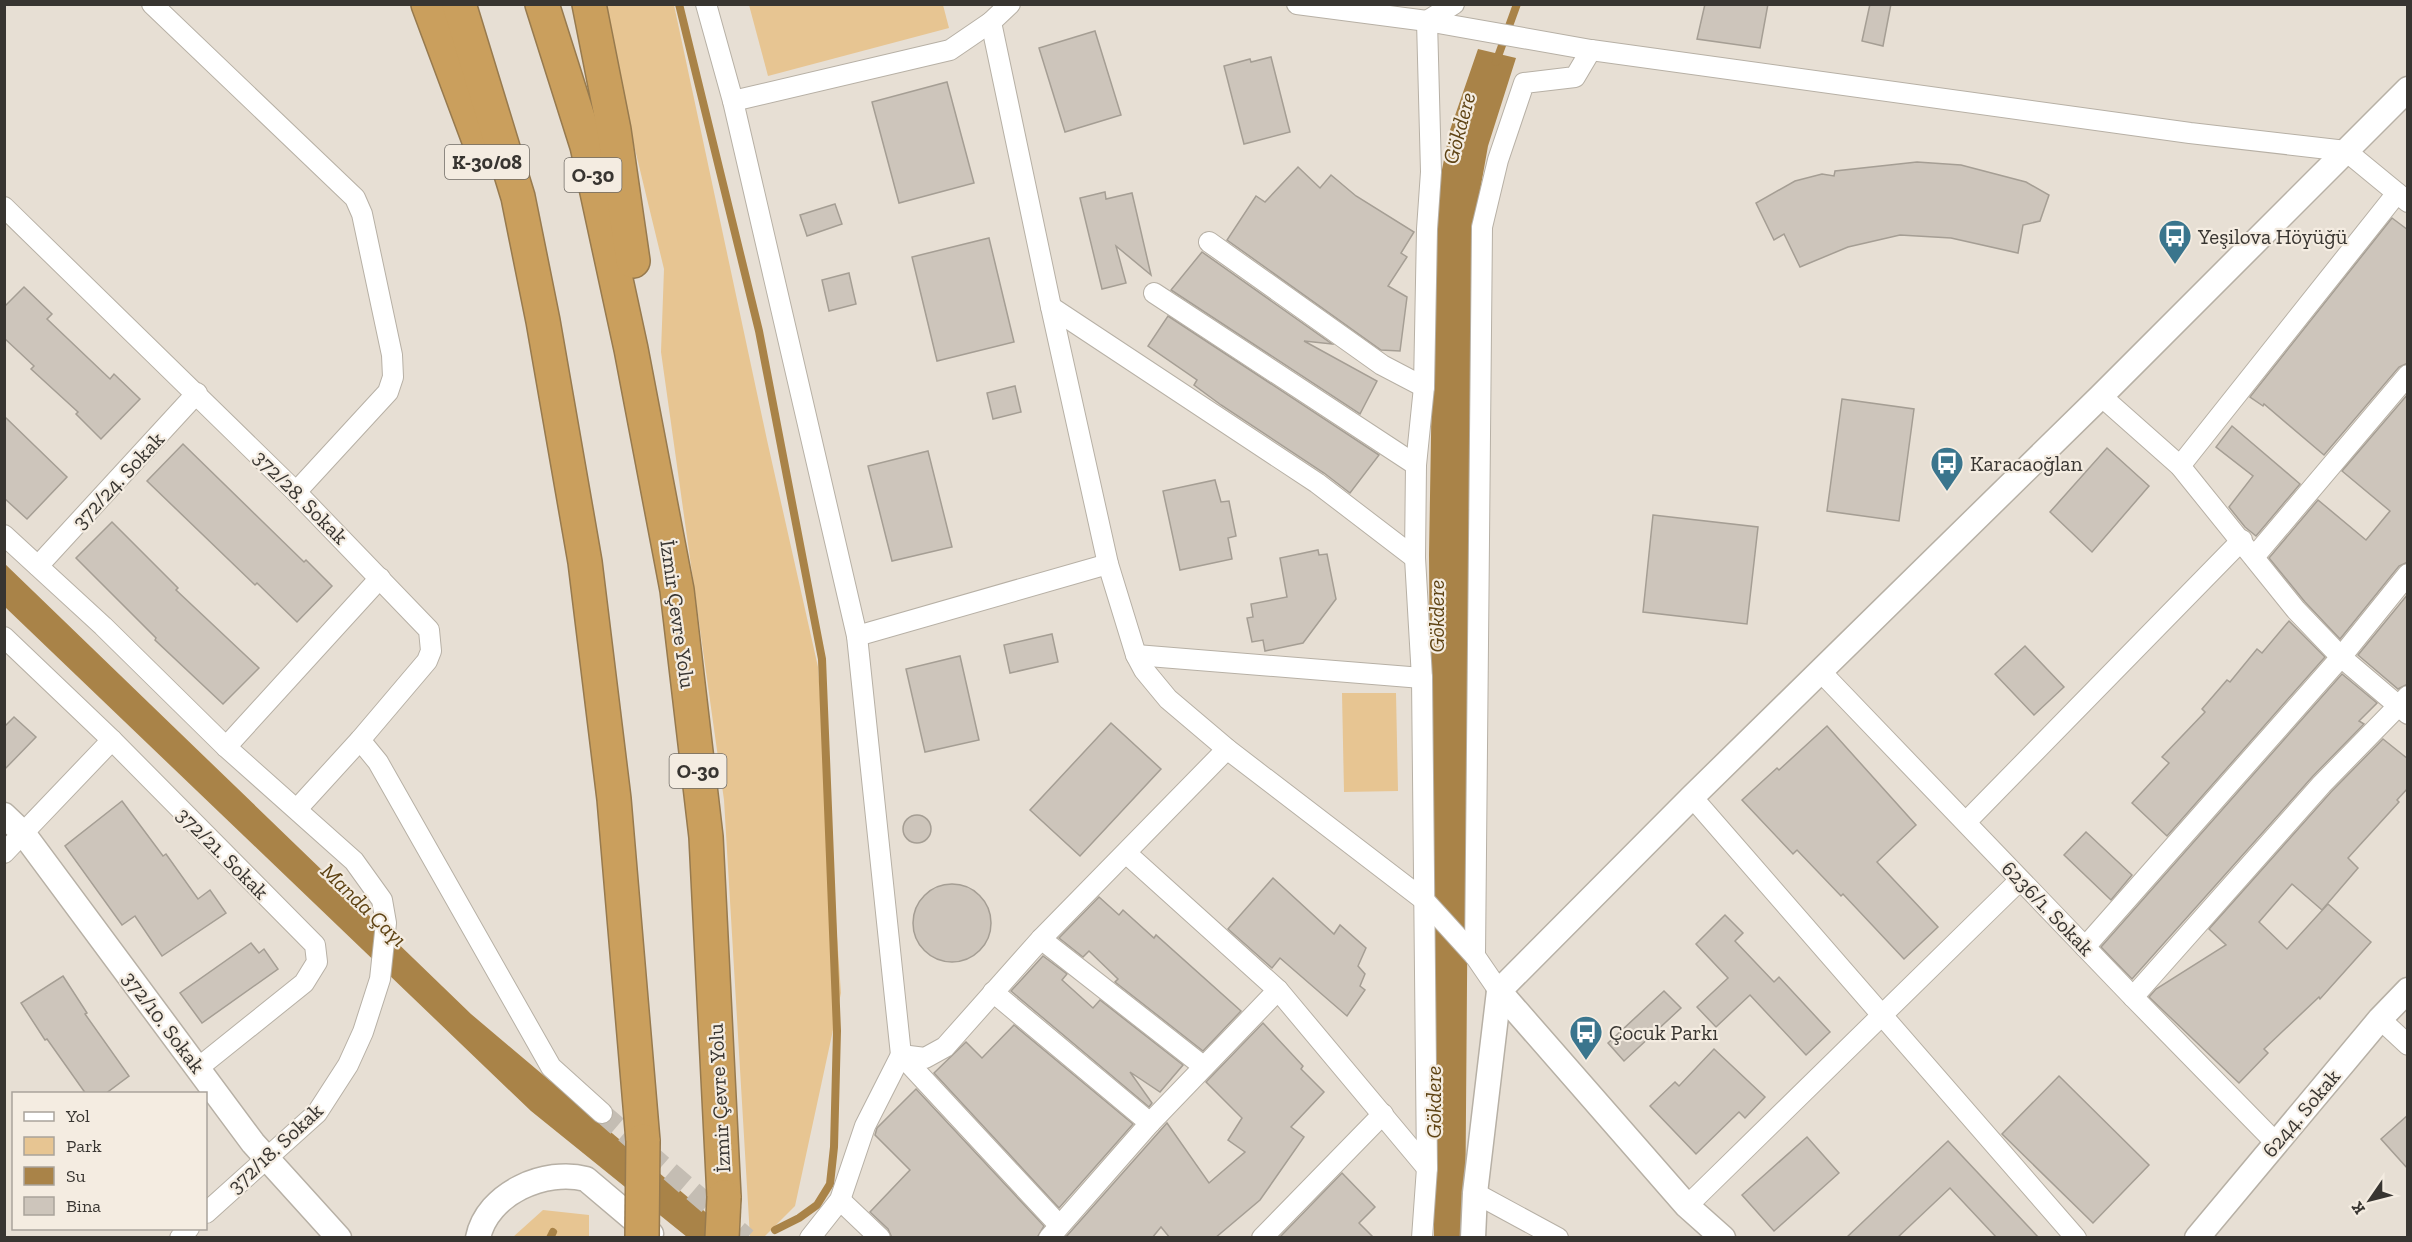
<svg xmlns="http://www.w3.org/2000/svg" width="2412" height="1242" font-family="'Zilla Slab',serif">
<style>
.green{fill:#e7c592}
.water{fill:#a98348}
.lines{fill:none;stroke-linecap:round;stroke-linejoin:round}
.stream{stroke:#a98348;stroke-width:8}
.building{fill:#cdc5bb;stroke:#a59e94;stroke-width:1.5}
.minor-tunnel{stroke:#c4bdb3;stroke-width:20;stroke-dasharray:20 10;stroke-linecap:butt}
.minor-casing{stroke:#b7b0a5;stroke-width:22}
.tertiary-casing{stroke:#b7b0a5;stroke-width:27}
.motorway-casing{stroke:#977a4e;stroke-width:36}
.minor{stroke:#fff;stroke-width:20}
.tertiary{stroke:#fff;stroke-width:24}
.motorway{stroke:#ca9f5d;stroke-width:33}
.motorway-bridge-casing{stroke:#977a4e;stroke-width:36;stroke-linecap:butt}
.motorway-bridge{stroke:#ca9f5d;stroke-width:33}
.labels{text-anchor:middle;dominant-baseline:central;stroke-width:4.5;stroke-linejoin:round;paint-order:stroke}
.shield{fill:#f4ece1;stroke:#706c66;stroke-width:1.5}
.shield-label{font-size:20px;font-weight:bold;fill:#383531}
.poi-label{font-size:21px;fill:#383531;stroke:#f4ece1;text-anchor:start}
.street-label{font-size:21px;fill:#383531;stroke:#f4ece1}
.water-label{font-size:22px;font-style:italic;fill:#5e4314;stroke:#f4ece1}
</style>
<rect width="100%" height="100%" fill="#e7dfd4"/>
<!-- green -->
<g class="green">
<path d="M600,5H674L767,440L818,667L841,993L795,1206L764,1237H750L724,800L661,352L664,269Z"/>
<path d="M749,5H943L949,28L768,76Z"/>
<path d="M1342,693H1396L1398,791L1344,792Z"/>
<path d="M543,1210L589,1215V1237H513Z"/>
</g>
<!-- water -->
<g class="water">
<path d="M1478,49L1516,58L1488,146L1473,230L1465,1237L1434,1238L1429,555L1435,204L1450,130Z"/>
<path d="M4,563L471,1014L735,1237H687L531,1111L5,607Z"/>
</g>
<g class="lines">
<!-- stream -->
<g class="stream">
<path d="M679,4L759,331L822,659L837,1031L834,1147L830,1184L817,1205L799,1218L775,1230"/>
<path d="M1496,62L1517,4"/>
<path d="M550,1238L553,1232"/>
</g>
</g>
<!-- building -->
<g class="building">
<path d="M1705,4H1768L1760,48L1697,39Z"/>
<path d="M1870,4H1891L1883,46L1862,41Z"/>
<path d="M1095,31L1121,115L1065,132L1039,48Z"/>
<path d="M1271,57L1290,132L1244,144L1224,66L1250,59L1251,62Z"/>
<path d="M947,82L974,183L899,203L872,102Z"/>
<path d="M1917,162L1961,165L2026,182L2049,195L2040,221L2023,225L2018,253L1951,238L1900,235L1848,247L1800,267L1784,234L1774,240L1756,203L1795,181L1822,174L1834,176L1835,171Z"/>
<path d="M1298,167L1320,188L1331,175L1356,196L1414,232L1401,253L1407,257L1388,286L1407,297L1400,351L1381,350L1227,240L1256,196L1265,202Z"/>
<path d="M1105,192L1106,199L1132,193L1151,275L1116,246L1126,283L1102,289L1080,198Z"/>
<path d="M835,204L842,224L807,236L800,215Z"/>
<path d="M2392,218L2408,230V363L2399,367L2324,455L2264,404L2263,406L2250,397Z"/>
<path d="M989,238L1014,342L937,361L912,257Z"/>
<path d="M1202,252L1332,344L1304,341L1377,381L1360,414L1171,290Z"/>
<path d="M849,273L856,304L829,311L822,280Z"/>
<path d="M24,287L52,314L47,319L110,379L114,374L140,399L101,439L76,414L78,412L31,369L34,366L4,338V307Z"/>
<path d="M1168,316L1379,455L1350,493L1324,473L1221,405L1194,385L1197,380L1148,346Z"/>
<path d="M1015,386L1021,412L993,419L987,393Z"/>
<path d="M2408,394V562L2399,566L2340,639L2305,602L2269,558L2318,500L2366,540L2390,511L2342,471Z"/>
<path d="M1842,399L1914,409L1899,521L1827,511Z"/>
<path d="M4,416L67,477L27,519L4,498Z"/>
<path d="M2232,426L2300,484L2256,536L2245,527L2229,507L2253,476L2216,447Z"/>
<path d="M183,444L304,562L306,560L332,586L297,622L257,583L255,585L147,481Z"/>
<path d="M2107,448L2149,486L2092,552L2050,512Z"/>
<path d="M928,451L952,547L892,561L868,466Z"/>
<path d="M1215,480L1221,502L1229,501L1236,536L1228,538L1232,559L1180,570L1163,491Z"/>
<path d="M1653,515L1758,527L1747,624L1643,612Z"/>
<path d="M112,522L178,588L176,590L259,668L223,704L155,640L156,638L76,558Z"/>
<path d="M1318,550L1319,555L1327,554L1336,599L1303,643L1265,651L1263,640L1252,642L1247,618L1253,617L1251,604L1287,597L1280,558Z"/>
<path d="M2408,594V684L2398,689L2358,655Z"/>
<path d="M2289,621L2325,657L2167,836L2132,803L2169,763L2162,757L2205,712L2202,709L2227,680L2230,682L2257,649L2262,653Z"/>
<path d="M1052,634L1058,662L1010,673L1004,645Z"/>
<path d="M2025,646L2064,687L2034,715L1995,674Z"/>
<path d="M960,656L979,740L925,752L906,669Z"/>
<path d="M2342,674L2377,703L2359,721L2364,724L2313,776L2132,979L2101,947Z"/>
<path d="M14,717L36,737L4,770V727Z"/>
<path d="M1111,723L1161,769L1080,856L1030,810Z"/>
<path d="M1827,726L1916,825L1877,862L1938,927L1904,959L1843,894L1841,896L1797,850L1793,854L1742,800L1777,768L1779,770Z"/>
<path d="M2383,739L2408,759V788L2397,800L2399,802L2348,858L2358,868L2322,910L2292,884L2259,922L2287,949L2328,904L2371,942L2320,999L2319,997L2264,1049L2268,1053L2239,1083L2149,997L2156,989L2226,945L2209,929L2331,792Z"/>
<path d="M122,801L163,856L166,854L198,899L210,890L226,913L162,956L135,916L122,925L65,846Z"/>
<circle cx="917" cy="829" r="14"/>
<path d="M2086,832L2132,875L2111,900L2064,855Z"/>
<path d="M1273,878L1334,934L1340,925L1366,948L1358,966L1365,974L1360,986L1365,990L1347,1016L1280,958L1272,968L1228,929Z"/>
<circle cx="952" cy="923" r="39"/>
<path d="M1099,897L1119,915L1123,910L1154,938L1156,935L1241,1011L1203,1051L1115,982L1118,979L1089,951L1083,957L1059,938Z"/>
<path d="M1725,915L1743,933L1735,941L1774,982L1779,977L1830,1032L1806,1055L1750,995L1716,1027L1697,1007L1728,978L1696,944Z"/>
<path d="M251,943L259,953L264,949L278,969L202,1023L180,993Z"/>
<path d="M1043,956L1067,974L1062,980L1093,1008L1100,1000L1183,1065L1160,1092L1130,1072L1152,1103L1149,1107L1011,991Z"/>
<path d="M63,976L87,1013L85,1014L129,1076L105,1094H86L47,1039L45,1040L21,1003Z"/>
<path d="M1664,991L1681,1008L1624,1061L1608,1043Z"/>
<path d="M1263,1023L1303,1066L1301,1069L1324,1092L1291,1127L1304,1137L1260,1200L1215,1238H1170L1161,1227L1152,1238H1065L1167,1123L1209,1183L1245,1152L1228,1140L1242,1118L1206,1082Z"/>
<path d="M1014,1025L1133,1124L1059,1208L934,1073L966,1042L982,1058Z"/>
<path d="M1714,1049L1765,1097L1745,1118L1739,1112L1696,1154L1650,1106L1675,1082L1679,1086Z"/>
<path d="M2059,1076L2149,1165L2093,1223L2002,1134Z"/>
<path d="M916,1089L1044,1226L1037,1238H892L888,1229L870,1212L910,1170L875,1135L877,1128Z"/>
<path d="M2408,1115V1169L2381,1139Z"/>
<path d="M1807,1137L1839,1173L1774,1231L1742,1195Z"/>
<path d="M1948,1141L2039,1238H1997L1950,1188L1897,1238H1846Z"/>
<path d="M1342,1173L1375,1207L1359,1223L1374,1238H1279Z"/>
</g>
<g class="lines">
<!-- minor-tunnel -->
<path class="minor-tunnel" d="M602,1113L747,1238"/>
<defs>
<g id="minor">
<path d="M152,4L355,198L362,214L392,355L393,377L388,392L296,492"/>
<path d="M706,4L733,101L857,636L901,1055L1059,1225"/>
<path d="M1297,4L1427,21L1591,50L2190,133L2346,151L2408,202"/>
<path d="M991,22L1051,307L1108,564L1136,655L1144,670L1168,699L1227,749L1424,900L1475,956"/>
<path d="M733,101L950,50L991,22L1010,4"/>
<path d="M4,207L296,492L429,630L431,651L427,661L360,740L297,809"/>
<path d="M1209,242L1382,365L1424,387"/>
<path d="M1154,293L1416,465"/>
<path d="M1051,307L1317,483L1415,558"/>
<path d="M2101,396L2180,466L2296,610L2341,657L2408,714"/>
<path d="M2180,466L2397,193"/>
<path d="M4,535L103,626L226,747L354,861L382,900L386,923L380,979L363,1032L348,1065L317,1113L206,1213"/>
<path d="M2254,557L2408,375"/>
<path d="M38,566L197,393"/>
<path d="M857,636L1108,564"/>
<path d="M4,637L112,740L315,945L317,962L304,983L198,1068"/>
<path d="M1136,655L1422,678"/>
<path d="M1821,672L2133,997L2276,1143"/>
<path d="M360,740L378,762L551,1067L602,1113"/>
<path d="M226,747L380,578"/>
<path d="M1692,797L2076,1238"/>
<path d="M1966,822L2242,540"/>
<path d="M4,853L112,740"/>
<path d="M1126,853L1278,990L1427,1168"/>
<path d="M1041,939L1203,1066"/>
<path d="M2085,947L2341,657L2408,574"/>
<path d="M1499,991L1475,956L1482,227L1498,160L1524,83L1575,77L1591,50"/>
<path d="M993,992L1150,1123"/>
<path d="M2133,997L2322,784L2408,696"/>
<path d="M2380,1019L2408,1045"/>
<path d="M1475,1193L1558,1238"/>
<path d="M840,1200L880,1238"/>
<path d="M1687,1206L2020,880"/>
<path d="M180,1238L189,1228"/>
<path d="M810,1238L840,1200L865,1126L901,1055L925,1058L945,1047L1041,939L1227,749"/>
<path d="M1049,1238L1150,1123L1278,990"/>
<path d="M1262,1238L1383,1114"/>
<path d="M1422,1238L1427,1168L1422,678L1415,558L1416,465L1424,387L1427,229L1431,172L1427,21L1454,4"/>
</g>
<g id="tertiary">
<path d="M4,815L23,833L253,1143L339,1238"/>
<path d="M1499,991L1687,1206L1723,1238"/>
<path d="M478,1238C487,1193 546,1168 586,1179L651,1234"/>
<path d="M1473,1238L1475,1193L1499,991L1692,797L2101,396L2408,89"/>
<path d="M2197,1238L2380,1019L2408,990"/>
</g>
<g id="motorway">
<path d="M428,4L481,146"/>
<path d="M459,4L518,197L543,321L585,562L614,799L643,1141"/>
<path d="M542,4L587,146L631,349L677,590L706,837L724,1197"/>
<path d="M589,4L614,130L633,261"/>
</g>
</defs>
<!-- minor casing -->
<use href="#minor" class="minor-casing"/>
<!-- tertiary casing -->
<use href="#tertiary" class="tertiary-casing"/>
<!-- motorway casing -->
<use href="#motorway" class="motorway-casing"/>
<!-- minor -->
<use href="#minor" class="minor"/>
<!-- tertiary -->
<use href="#tertiary" class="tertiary"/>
<!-- motorway -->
<use href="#motorway" class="motorway"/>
<defs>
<g id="motorway-bridge">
<path d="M642,1238L643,1141"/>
<path d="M722,1238L724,1197"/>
</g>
</defs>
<!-- motorway-bridge casing -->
<use href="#motorway-bridge" class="motorway-bridge-casing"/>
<!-- motorway-bridge -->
<use href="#motorway-bridge" class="motorway-bridge"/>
</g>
<!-- icons -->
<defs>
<symbol id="bus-pin" viewBox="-11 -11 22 30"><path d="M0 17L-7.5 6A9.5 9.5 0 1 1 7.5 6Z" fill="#3a758d" stroke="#f4ece1"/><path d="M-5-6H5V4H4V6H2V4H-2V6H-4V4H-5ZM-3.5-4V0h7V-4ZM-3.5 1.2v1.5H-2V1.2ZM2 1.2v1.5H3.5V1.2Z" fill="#fff"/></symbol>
</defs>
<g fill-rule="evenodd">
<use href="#bus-pin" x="2156" y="217" width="38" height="52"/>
<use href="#bus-pin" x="1928" y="444" width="38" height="52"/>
<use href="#bus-pin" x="1567" y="1013" width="38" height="52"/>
</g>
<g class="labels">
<!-- shield labels -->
<g class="shield">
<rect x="445" y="145" width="84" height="34" rx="4.5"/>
<rect x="564.5" y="158" width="57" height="34" rx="4.5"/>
<rect x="669.5" y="754" width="57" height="34" rx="4.5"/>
</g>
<g class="shield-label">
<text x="487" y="162">K-30/08</text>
<text x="593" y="175">O-30</text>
<text x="698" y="771">O-30</text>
</g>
<!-- poi labels -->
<g class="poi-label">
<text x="2198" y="236">Yeşilova Höyüğü</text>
<text x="1970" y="463">Karacaoğlan</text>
<text x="1609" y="1032">Çocuk Parkı</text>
</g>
<!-- street labels -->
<g class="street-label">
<text transform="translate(118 480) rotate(-47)">372/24. Sokak</text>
<text transform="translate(301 497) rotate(45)">372/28. Sokak</text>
<text transform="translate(678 614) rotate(82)">İzmir Çevre Yolu</text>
<text transform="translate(223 853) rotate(45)">372/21. Sokak</text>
<text transform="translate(2048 908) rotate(46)">6236/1. Sokak</text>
<text transform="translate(164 1022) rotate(53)">372/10. Sokak</text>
<text transform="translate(719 1098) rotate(-93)">İzmir Çevre Yolu</text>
<text transform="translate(2301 1113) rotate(-50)">6244. Sokak</text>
<text transform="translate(275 1148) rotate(-43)">372/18. Sokak</text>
</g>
<!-- water labels -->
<g class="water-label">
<text transform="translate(1459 128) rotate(-75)">Gökdere</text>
<text transform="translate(1436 616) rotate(-90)">Gökdere</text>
<text transform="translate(364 905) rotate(44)">Manda Çayı</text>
<text transform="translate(1433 1102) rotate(-90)">Gökdere</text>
</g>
</g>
<!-- border -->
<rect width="2412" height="1242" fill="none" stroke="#383531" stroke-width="12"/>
<!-- legend -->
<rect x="12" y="1092" width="195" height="138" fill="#f4ece1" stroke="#a9a39b" stroke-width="1.5"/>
<rect x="24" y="1112" width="30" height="9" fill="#ffffff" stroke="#a9a39b" stroke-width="1.5"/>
<text x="66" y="1122" font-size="18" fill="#383531">Yol</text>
<rect x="24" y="1137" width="30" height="18" fill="#e7c592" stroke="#a9a39b" stroke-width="1.5"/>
<text x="66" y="1152" font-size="18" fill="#383531">Park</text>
<rect x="24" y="1167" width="30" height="18" fill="#a98348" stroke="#a9a39b" stroke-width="1.5"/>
<text x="66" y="1182" font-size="18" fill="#383531">Su</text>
<rect x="24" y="1197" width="30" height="18" fill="#cdc5bb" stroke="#a9a39b" stroke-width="1.5"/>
<text x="66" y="1212" font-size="18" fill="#383531">Bina</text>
<!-- north arrow -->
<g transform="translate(2370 1200) rotate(235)" stroke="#f4ece1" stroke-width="4.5" paint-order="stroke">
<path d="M0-4.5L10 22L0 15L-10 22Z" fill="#383531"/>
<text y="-9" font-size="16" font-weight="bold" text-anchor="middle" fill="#383531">K</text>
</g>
</svg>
